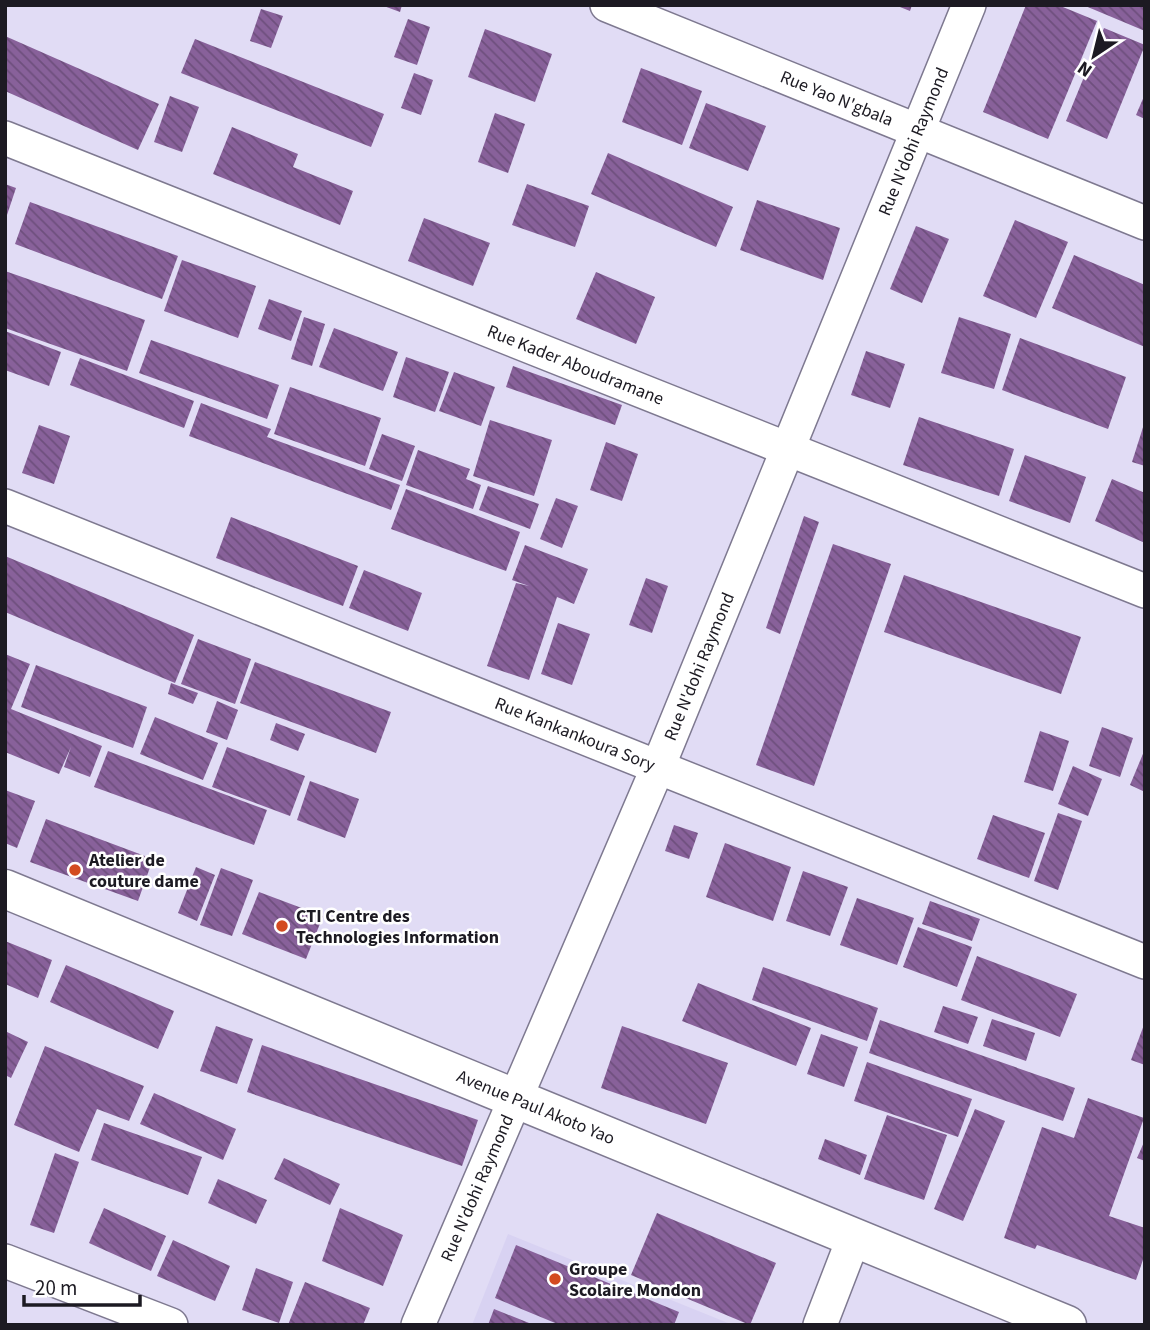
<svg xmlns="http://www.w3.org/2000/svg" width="1150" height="1330" font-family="'Source Sans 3',sans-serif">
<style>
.built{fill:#d8d2f2}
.building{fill:url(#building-back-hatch)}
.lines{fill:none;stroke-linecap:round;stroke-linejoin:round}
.minor-casing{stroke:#7e7990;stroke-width:36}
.tertiary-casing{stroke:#7e7990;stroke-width:41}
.minor{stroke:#fff;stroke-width:33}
.tertiary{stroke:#fff;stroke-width:38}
.poi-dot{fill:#d34b20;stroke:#fff;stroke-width:2.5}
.labels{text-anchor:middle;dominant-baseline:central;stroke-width:5;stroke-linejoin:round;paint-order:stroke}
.street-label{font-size:18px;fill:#1c1a22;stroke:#fff}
.poi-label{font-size:18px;font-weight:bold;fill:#1c1a22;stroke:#fff;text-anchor:start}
</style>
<defs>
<pattern id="building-back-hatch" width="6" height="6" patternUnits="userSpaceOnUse" patternTransform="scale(1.75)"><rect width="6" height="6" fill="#88619a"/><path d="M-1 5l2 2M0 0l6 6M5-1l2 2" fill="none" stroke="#6e4f7d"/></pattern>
</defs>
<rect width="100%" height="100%" fill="#e1dcf5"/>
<!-- built -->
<path class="built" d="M508,1234L733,1325H472Z"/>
<!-- building -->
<g class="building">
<path d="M381,5H402L400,12Z"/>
<path d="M895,5H912L910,11Z"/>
<path d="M1026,5H1058L1097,21L1048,139L983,112Z"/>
<path d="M1083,5H1145V31Z"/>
<path d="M261,9L283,16L271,48L250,41Z"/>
<path d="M408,19L430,27L417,65L394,57Z"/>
<path d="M1104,28L1145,45L1107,139L1066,121Z"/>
<path d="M485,29L552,54L535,102L468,77Z"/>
<path d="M5,36L159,104L138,150L5,91Z"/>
<path d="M195,39L384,114L371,147L181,73Z"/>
<path d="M641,68L702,91L682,145L622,122Z"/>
<path d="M414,73L433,80L421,115L401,108Z"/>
<path d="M1145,94V119L1136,115Z"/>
<path d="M170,96L199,107L182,152L154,142Z"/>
<path d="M706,103L766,126L748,171L689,148Z"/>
<path d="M495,113L525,124L508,173L478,162Z"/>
<path d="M232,127L298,154L293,167L353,191L340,225L213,174Z"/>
<path d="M608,153L733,207L716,247L591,194Z"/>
<path d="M5,184L16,188L6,218H5Z"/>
<path d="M527,184L589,206L575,247L512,225Z"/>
<path d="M757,200L840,228L823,280L740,250Z"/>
<path d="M30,202L178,256L162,299L15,244Z"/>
<path d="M424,218L490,243L473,286L408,261Z"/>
<path d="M1015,220L1068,242L1036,318L983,296Z"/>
<path d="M916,226L949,239L922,303L890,289Z"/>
<path d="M1074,255L1145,285V347L1052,308Z"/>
<path d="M182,260L256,286L238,338L164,311Z"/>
<path d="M5,271L145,320L127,371L5,328Z"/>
<path d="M596,272L655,297L636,344L576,319Z"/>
<path d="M269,299L302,311L291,341L258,329Z"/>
<path d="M304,317L325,324L312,366L291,359Z"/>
<path d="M959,317L1011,334L994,389L941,373Z"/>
<path d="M334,328L398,352L383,391L319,367Z"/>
<path d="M5,331L61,352L49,386L5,370Z"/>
<path d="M1020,338L1126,377L1108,429L1002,390Z"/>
<path d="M151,340L279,385L267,419L139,373Z"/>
<path d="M866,351L905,364L890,408L851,395Z"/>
<path d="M406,357L449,372L435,412L393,397Z"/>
<path d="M80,358L194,401L184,428L70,385Z"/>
<path d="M513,366L622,405L615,425L506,387Z"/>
<path d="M454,372L495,387L481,426L439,411Z"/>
<path d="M290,387L381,418L365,466L274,434Z"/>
<path d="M201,403L271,429L267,437L400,485L391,510L189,436Z"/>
<path d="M919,417L1014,449L999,496L903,465Z"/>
<path d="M490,420L552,440L534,496L473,476Z"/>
<path d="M1145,421V466L1132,462Z"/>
<path d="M39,425L70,436L54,484L22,473Z"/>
<path d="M382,434L415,446L402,481L369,469Z"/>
<path d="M606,442L638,454L622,501L590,490Z"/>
<path d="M418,450L470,469L466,479L481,485L473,509L406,485Z"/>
<path d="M1025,455L1086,477L1070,523L1009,501Z"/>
<path d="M1112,479L1145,493V543L1095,521Z"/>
<path d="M488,486L539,504L530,529L479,510Z"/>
<path d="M406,489L520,532L506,571L391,529Z"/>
<path d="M556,498L578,506L562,548L540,539Z"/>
<path d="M804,516L819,522L780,634L766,628Z"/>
<path d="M231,517L358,566L343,606L216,558Z"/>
<path d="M833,544L891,564L814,786L756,765Z"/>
<path d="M525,545L588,569L574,604L557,597L529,680L487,666L516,583L529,586L512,580Z"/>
<path d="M5,556L194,635L175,683L5,612Z"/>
<path d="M364,570L422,593L408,631L349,608Z"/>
<path d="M904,575L1081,637L1061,694L884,632Z"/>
<path d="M646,578L668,586L652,633L629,625Z"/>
<path d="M558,623L590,634L572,685L541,674Z"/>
<path d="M198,639L251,659L235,704L181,684Z"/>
<path d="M5,654L30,664L11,709L102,746L90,777L64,767L71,747L59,774L5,752Z"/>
<path d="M255,662L391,712L376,753L240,703Z"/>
<path d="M36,665L147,707L133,748L21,707Z"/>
<path d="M171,683L198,693L193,704L168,694Z"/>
<path d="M217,701L238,710L227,740L206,732Z"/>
<path d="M155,717L218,743L203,780L140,754Z"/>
<path d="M276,723L305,734L298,751L270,740Z"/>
<path d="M1102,727L1133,738L1120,777L1089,766Z"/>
<path d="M1040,731L1069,741L1053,791L1024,782Z"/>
<path d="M227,747L305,776L290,816L212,787Z"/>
<path d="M1145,749V792L1130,785Z"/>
<path d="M108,751L267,810L254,845L94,787Z"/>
<path d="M1073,766L1102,779L1088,816L1058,804Z"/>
<path d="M310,781L359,799L345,838L297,820Z"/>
<path d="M5,790L35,801L17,848L5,843Z"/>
<path d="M1058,813L1082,821L1058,890L1034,881Z"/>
<path d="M993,815L1045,833L1029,878L977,859Z"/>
<path d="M46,819L153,859L138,901L30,862Z"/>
<path d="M674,825L698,833L689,859L665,851Z"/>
<path d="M725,843L791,867L773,921L706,897Z"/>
<path d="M196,867L215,875L197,921L178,913Z"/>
<path d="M221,868L253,880L232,936L200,925Z"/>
<path d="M803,871L848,887L830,936L786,921Z"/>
<path d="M259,892L323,916L306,959L242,934Z"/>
<path d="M857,898L914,918L897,965L840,945Z"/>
<path d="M930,901L980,919L972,941L922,924Z"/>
<path d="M918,927L972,947L957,987L903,967Z"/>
<path d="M5,941L52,960L38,998L5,984Z"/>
<path d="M977,956L1077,994L1060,1037L961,1000Z"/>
<path d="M66,965L174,1011L158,1049L50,1002Z"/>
<path d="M763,967L878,1008L867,1041L752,1000Z"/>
<path d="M698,983L811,1028L796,1066L682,1021Z"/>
<path d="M943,1006L978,1017L968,1044L934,1032Z"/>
<path d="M992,1019L1035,1033L1026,1061L983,1046Z"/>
<path d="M880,1020L1075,1088L1063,1121L869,1053Z"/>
<path d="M1145,1022V1065L1131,1060Z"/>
<path d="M216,1026L253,1039L237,1084L200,1071Z"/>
<path d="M622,1026L728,1063L706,1124L601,1088Z"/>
<path d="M5,1031L28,1042L11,1078L5,1075Z"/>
<path d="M821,1034L858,1047L844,1087L807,1074Z"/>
<path d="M262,1045L478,1120L462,1166L247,1092Z"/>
<path d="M45,1046L144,1086L129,1121L97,1109L79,1152L14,1125Z"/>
<path d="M867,1062L972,1099L958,1137L854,1101Z"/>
<path d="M154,1093L236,1129L223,1160L140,1124Z"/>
<path d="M1088,1098L1144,1118L1109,1216L1145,1228V1254L1136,1280L1037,1245L1035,1249L1004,1238L1042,1127L1074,1138Z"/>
<path d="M975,1109L1005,1121L963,1221L934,1209Z"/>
<path d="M887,1115L947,1135L924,1200L864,1179Z"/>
<path d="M104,1123L202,1157L188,1195L91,1160Z"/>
<path d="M825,1139L867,1155L860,1175L818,1159Z"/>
<path d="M1145,1140V1161L1137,1158Z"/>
<path d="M55,1153L79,1162L54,1233L30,1225Z"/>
<path d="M284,1158L340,1184L330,1205L274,1179Z"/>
<path d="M218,1179L267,1200L256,1224L208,1203Z"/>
<path d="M104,1208L166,1236L151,1271L89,1243Z"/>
<path d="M340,1208L403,1235L383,1286L322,1261Z"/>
<path d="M657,1213L776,1263L750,1325L631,1275Z"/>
<path d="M173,1240L230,1266L215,1301L157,1276Z"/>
<path d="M516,1245L679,1312L674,1325H560L495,1298Z"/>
<path d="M256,1268L293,1282L279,1323L242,1310Z"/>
<path d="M305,1282L370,1308L363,1325H288Z"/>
<path d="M494,1309L534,1325H488Z"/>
</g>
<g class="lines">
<defs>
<g id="minor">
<path id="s1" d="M607,5L1145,223"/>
<path id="s2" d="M5,138L1145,591"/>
<path id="s3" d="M5,506L1145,962"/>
<path d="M5,1261L171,1325"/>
<path id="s4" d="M418,1325L658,767L969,5"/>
<path d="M820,1325L854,1237"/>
</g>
<g id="tertiary">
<path id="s5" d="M5,889L1067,1325"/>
</g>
</defs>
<!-- minor casing -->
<use href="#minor" class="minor-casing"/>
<!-- tertiary casing -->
<use href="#tertiary" class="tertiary-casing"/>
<!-- minor -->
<use href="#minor" class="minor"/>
<!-- tertiary -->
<use href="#tertiary" class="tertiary"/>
</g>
<!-- markers -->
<g class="poi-dot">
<circle cx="75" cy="870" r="7"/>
<circle cx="282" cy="926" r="7"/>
<circle cx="555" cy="1279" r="7"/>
</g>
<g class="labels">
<!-- street labels -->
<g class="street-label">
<text stroke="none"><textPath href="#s1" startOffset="248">Rue Yao N'gbala</textPath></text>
<text stroke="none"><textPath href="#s4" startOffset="1283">Rue N'dohi Raymond</textPath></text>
<text stroke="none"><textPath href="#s2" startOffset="614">Rue Kader Aboudramane</textPath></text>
<text stroke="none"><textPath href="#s4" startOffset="716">Rue N'dohi Raymond</textPath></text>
<text stroke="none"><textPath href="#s3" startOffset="614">Rue Kankankoura Sory</textPath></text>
<text stroke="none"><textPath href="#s5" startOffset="574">Avenue Paul Akoto Yao</textPath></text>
<text stroke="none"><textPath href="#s4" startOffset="149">Rue N'dohi Raymond</textPath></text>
</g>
<!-- poi labels -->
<g class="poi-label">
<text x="89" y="860">Atelier de<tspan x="89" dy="21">couture dame</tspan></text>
<text x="296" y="916">CTI Centre des<tspan x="296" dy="21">Technologies Information</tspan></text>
<text x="569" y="1269">Groupe<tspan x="569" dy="21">Scolaire Mondon</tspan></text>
</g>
</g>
<!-- border -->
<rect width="1150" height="1330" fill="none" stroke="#1c1a22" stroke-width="14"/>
<!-- north arrow -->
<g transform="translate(1094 56) rotate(215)" stroke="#ffffff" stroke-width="5" paint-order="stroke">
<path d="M0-5L12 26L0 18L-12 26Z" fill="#1c1a22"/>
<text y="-10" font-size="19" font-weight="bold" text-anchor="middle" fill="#1c1a22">N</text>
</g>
<!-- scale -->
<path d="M24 1295v10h116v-10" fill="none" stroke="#1c1a22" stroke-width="3.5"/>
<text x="35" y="1295" font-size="21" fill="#1c1a22" stroke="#ffffff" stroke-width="5" paint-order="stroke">20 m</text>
</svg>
